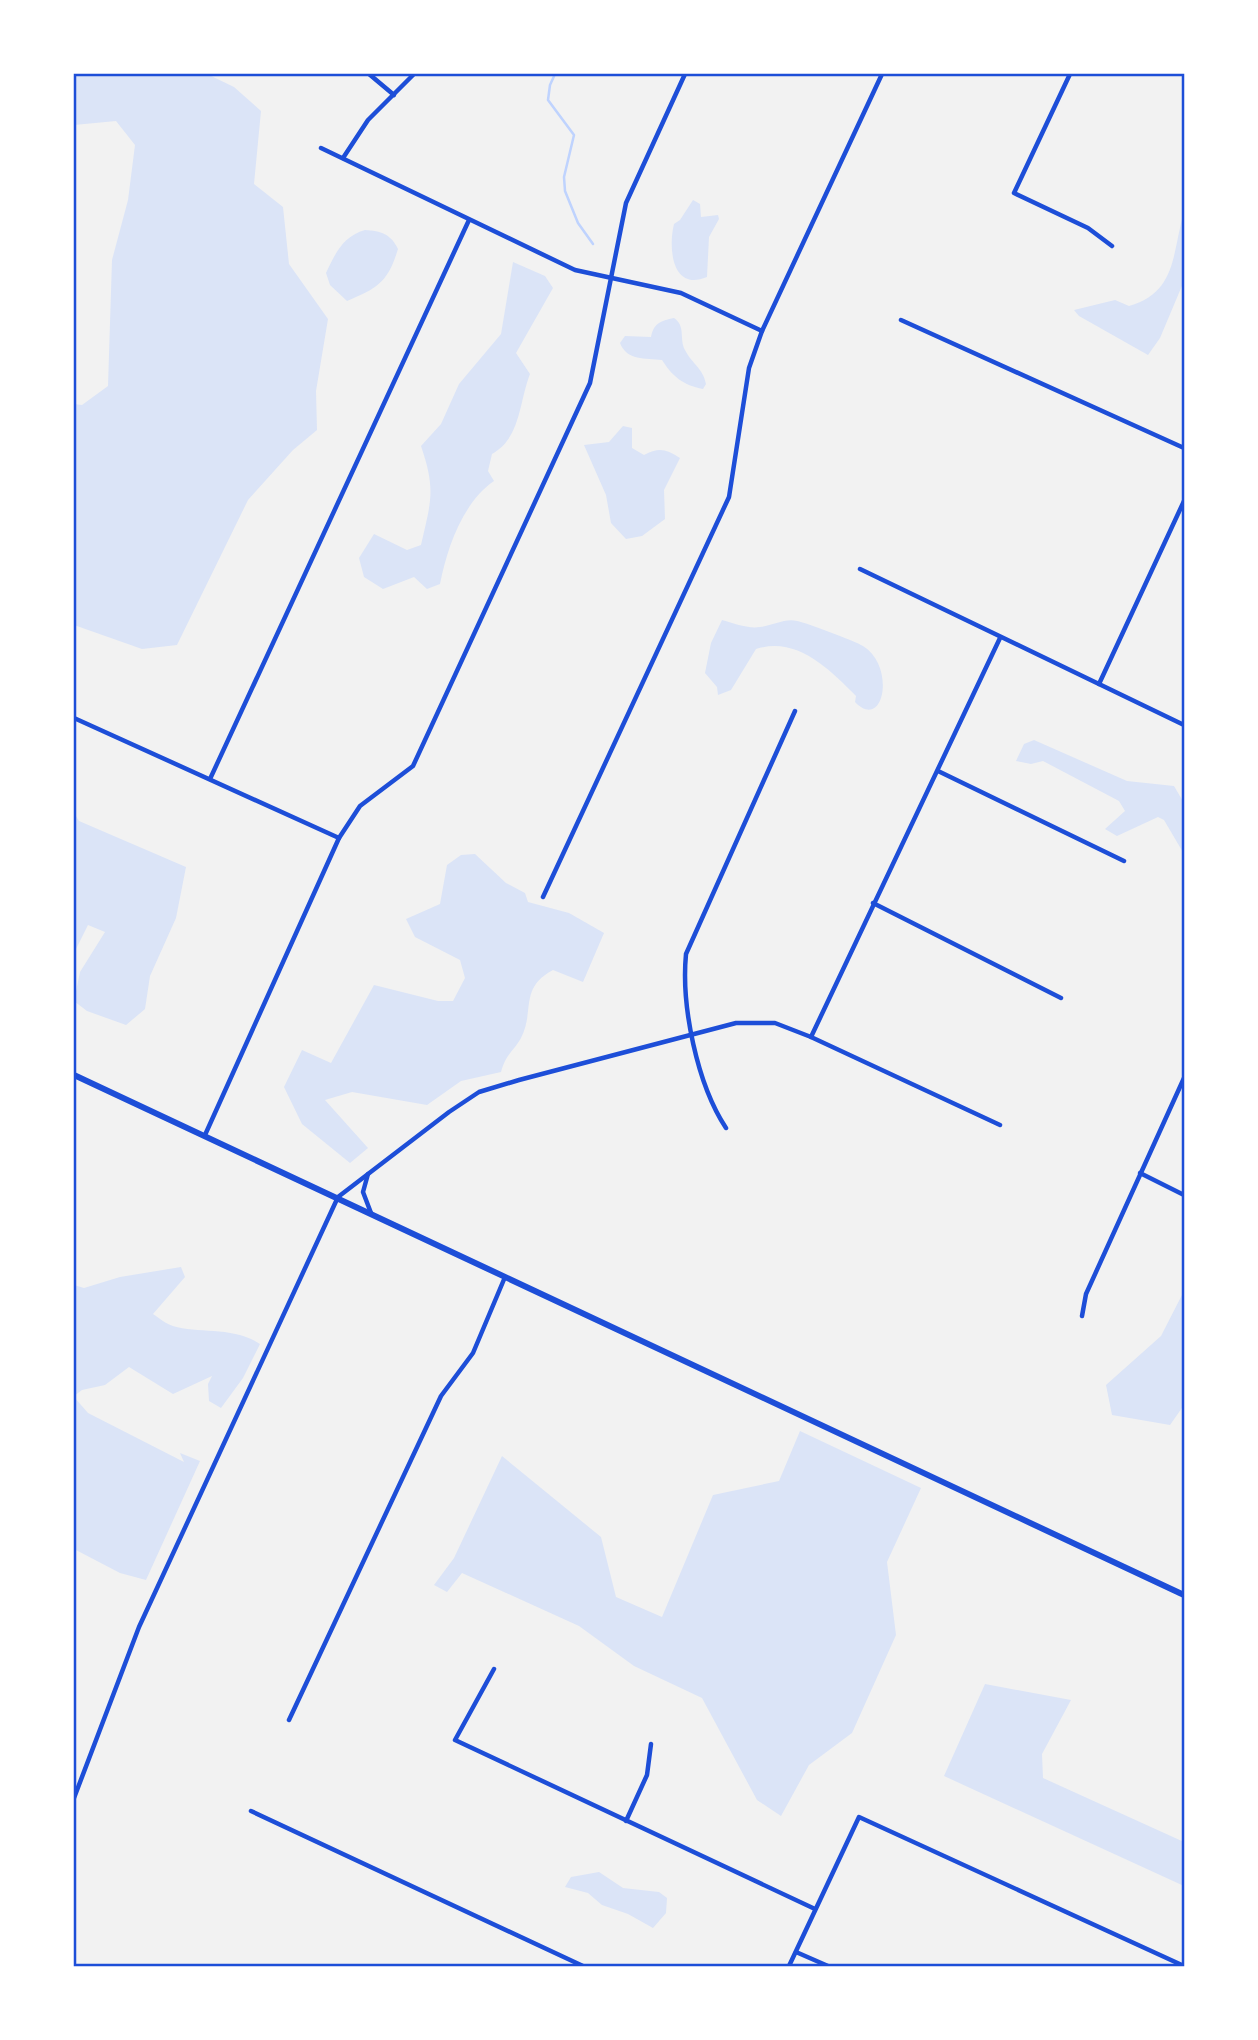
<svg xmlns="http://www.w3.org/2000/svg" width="1258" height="2040" font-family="Ubuntu,sans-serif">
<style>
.green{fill:#dbe4f7}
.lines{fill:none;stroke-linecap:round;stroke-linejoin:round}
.stream{stroke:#bfd3fe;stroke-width:2.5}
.minor{stroke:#1d4ed8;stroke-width:4.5}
.tertiary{stroke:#1d4ed8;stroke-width:6}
.neatline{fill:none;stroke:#1d4ed8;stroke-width:2.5}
</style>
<rect width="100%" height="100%" fill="#f2f2f2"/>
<!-- green -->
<g class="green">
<path d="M74,74H207L234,87L261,111L254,184L283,207L289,264L328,319L316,391L317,430L293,450L248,500L177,645L142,649L74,625V404L82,405L108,386L112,260L128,200L135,145L116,121L74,125Z"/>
<path d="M693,200L700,204L701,217L718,215L719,219L709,237L707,277C672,292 668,248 674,224L680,220Z"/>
<path d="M1184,212V281L1160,338L1148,355L1079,316L1074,310L1115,300L1129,306C1178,292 1172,251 1184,212Z"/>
<path d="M365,230C381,231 391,234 398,249C388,282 378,288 347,301L330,285L326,273C335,254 343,236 365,230Z"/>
<path d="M513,262L545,276L553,288L516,353L530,374C519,402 521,438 492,454L488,471L494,481C463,502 447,548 440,584L427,589L414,577L383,589L364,577L359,558L374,534L407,550L421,545C431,501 436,490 421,446L441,424L459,384L501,334Z"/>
<path d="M674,318C686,326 679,339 685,350C692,364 703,368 706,384L703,389C683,385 673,377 662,360C645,358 627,361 620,343L625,336L651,337C654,323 660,321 674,318Z"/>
<path d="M623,426L632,428V448L644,455C659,447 666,449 680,458L664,490L665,519L642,536L626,539L611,523L606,495L584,445L609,442Z"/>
<path d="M722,620C733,623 748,629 760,627C772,626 785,618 797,621C807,623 855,641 863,646C896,666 884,732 855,702L856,696C829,669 797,636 756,649L731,690L718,695L717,687L705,673L711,643Z"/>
<path d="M1034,740L1127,781L1174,786L1184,803V854L1164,820L1158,817L1117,836L1105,829L1125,811L1119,801L1043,761L1031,764L1016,761L1024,744Z"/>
<path d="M74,813L79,821L186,867L176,918L150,976L145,1009L126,1025L87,1011L74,1001L80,972L105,932L88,925L74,953Z"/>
<path d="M475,854L506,883L525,893L528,902L569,913L604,933L583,982L553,970C519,988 535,1011 521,1038C513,1052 506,1054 501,1072L461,1081L427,1105L352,1092L325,1100L368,1148L350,1163L302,1124L284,1087L302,1050L331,1063L374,985L438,1001H453L465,978L460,960L415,937L406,919L440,904L447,865L461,855Z"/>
<path d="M181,1267L185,1277L153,1314C159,1318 166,1324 173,1326C198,1334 234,1326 260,1344L243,1378L221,1408L209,1401L208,1384L212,1376L173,1394L129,1367L105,1385L82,1390L74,1396V1285L84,1288L120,1277Z"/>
<path d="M1184,1291V1405L1170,1425L1112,1415L1106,1385L1161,1336Z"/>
<path d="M74,1397L88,1413L184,1462L180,1453L200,1461L146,1580L120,1573L74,1549Z"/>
<path d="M800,1431L921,1488L887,1562L896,1635L852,1733L809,1765L781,1816L757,1800L702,1698L634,1666L579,1626L462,1573L447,1592L434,1585L454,1558L502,1456L601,1537L616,1597L662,1617L713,1495L779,1481Z"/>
<path d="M985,1684L1071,1700L1042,1754L1043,1778L1184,1842V1886L944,1776Z"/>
<path d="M599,1872L623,1888L659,1892L667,1898L666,1913L653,1928L628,1914L602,1905L588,1893L565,1887L571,1877Z"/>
</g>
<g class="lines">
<!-- stream -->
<path class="stream" d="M555,74L550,85L548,100L574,135L564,177L565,191L578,223L593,244"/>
<!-- minor -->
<g class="minor">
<path d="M369,74L394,95"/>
<path d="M1070,74L1014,193L1088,228L1112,246"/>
<path d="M321,148L575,270L681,293L762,331"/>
<path d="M343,158L368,120L414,74"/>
<path d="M901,320L1184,448"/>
<path d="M860,569L1184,725"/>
<path d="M1099,684L1184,501"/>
<path d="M74,718L339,838"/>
<path d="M938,771L1124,861"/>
<path d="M210,779L469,220"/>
<path d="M543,897L729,497L749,368L762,331L882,74"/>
<path d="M873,903L1061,998"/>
<path d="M811,1037L1000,638"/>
<path d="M726,1128C697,1084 681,1006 686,954L795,711"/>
<path d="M205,1135L339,838L360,806L413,766L590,383L626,203L685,74"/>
<path d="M1140,1173L1184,1195"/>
<path d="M368,1174L363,1192L371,1213"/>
<path d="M1082,1316L1086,1294L1184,1078"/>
<path d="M494,1669L455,1740L815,1909"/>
<path d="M289,1720L441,1396L473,1353L505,1277"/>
<path d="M74,1798L139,1627L338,1197L449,1112L479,1092L519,1080L736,1023H775L811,1037L1000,1125"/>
<path d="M251,1811L583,1966"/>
<path d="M626,1821L647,1775L651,1744"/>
<path d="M796,1952L828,1966"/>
<path d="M789,1966L859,1817L1184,1966"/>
</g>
<!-- tertiary -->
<path class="tertiary" d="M74,1075L1184,1595"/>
</g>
<!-- border -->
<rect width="1258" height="2040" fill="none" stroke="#ffffff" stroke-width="150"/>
<rect x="75" y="75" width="1108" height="1890" class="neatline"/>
</svg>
